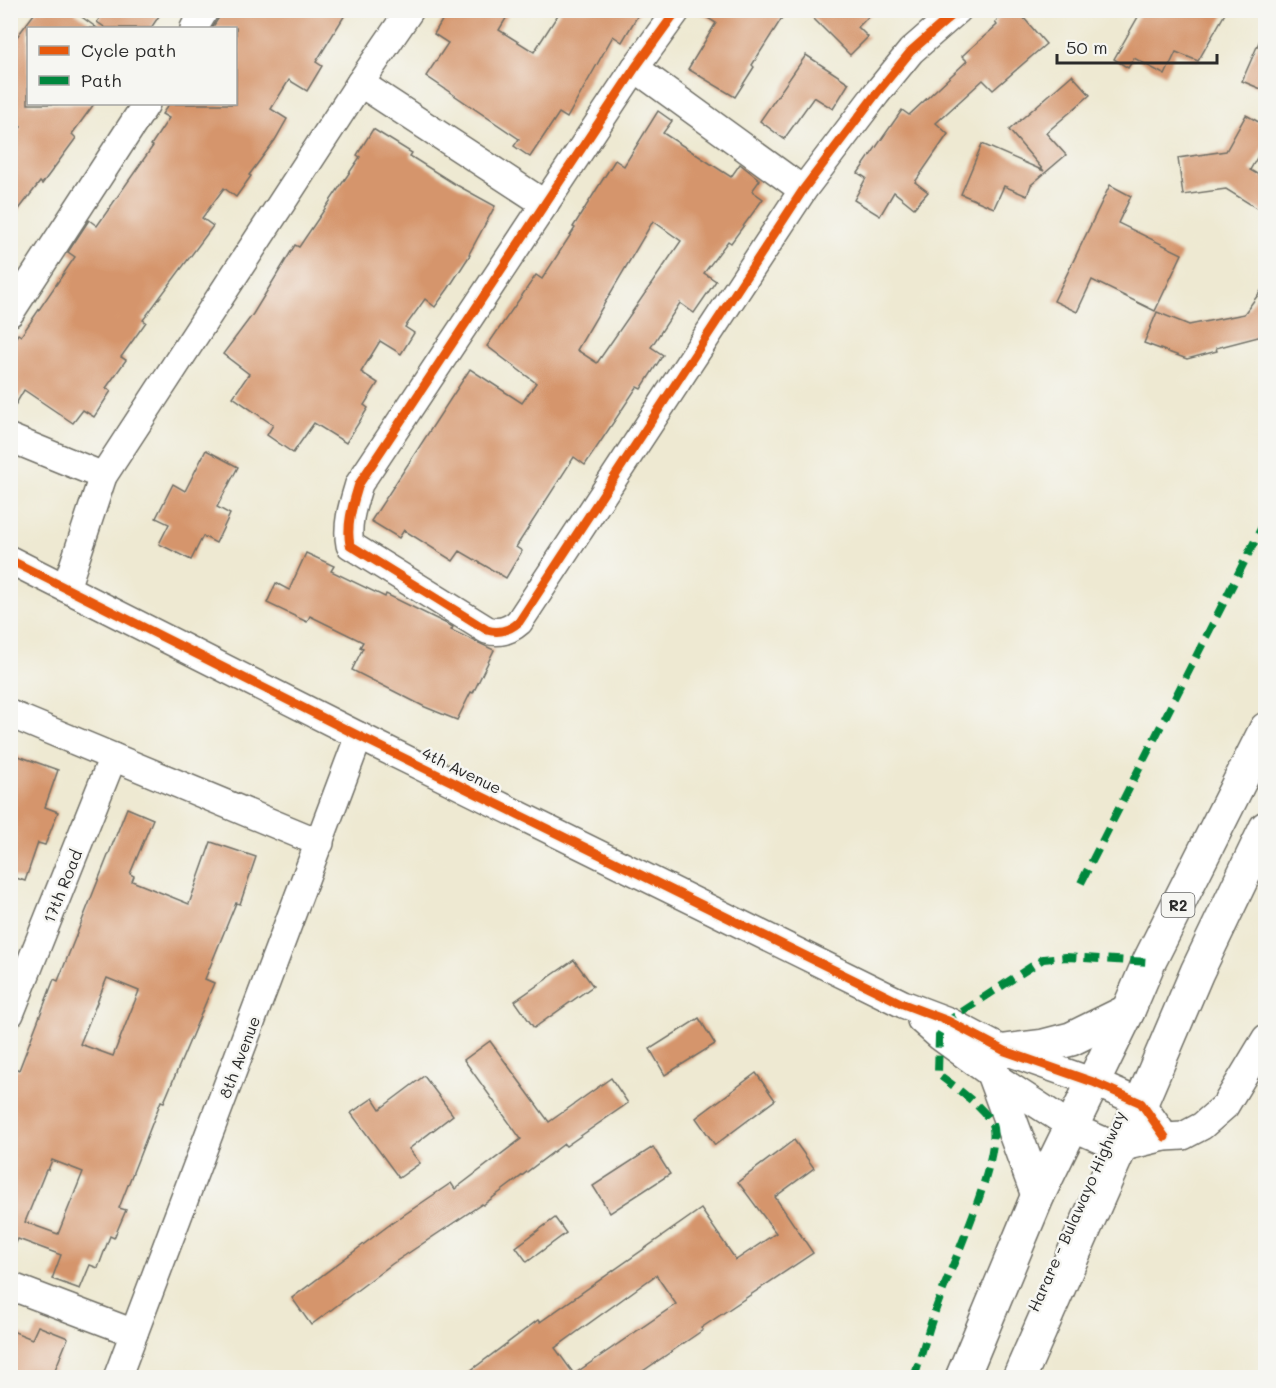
<svg xmlns="http://www.w3.org/2000/svg" width="1276" height="1388" font-family="Mali,sans-serif">
<style>
.building{fill:#d5956c;fill-rule:evenodd}
.lines{fill:none;stroke-linecap:round;stroke-linejoin:round}
.minor-casing{stroke:#6f6e65;stroke-width:30}
.highway-casing{stroke:#6f6e65;stroke-width:36}
.minor{stroke:#fff;stroke-width:27}
.highway{stroke:#fff;stroke-width:33}
.quiet{stroke:#00873e;stroke-width:8;stroke-dasharray:15 8;stroke-linecap:butt}
.cycleway-casing{stroke:#f6f6f2;stroke-width:13}
.cycleway{stroke:#e8590c;stroke-width:9}
.labels{text-anchor:middle;dominant-baseline:central;stroke-width:5;stroke-linejoin:round;paint-order:stroke}
.shield{fill:#f6f6f2;stroke:#686867;stroke-width:1.5}
.shield-label{font-size:15px;font-weight:bold;fill:#2b2b2b}
.street-label{font-size:16px;fill:#2b2b2b;stroke:#f6f6f2}
</style>
<rect width="100%" height="100%" fill="#f6f6f2"/>
<filter id="ink" filterUnits="userSpaceOnUse"><feTurbulence type="fractalNoise" baseFrequency=".0167" numOctaves="2"/><feDisplacementMap in="SourceGraphic" scale="12" xChannelSelector="R" yChannelSelector="G"/><feConvolveMatrix kernelMatrix="1 2 1 2 8 2 1 2 1" color-interpolation-filters="sRGB"/></filter>
<filter id="wash" filterUnits="userSpaceOnUse"><feTurbulence type="fractalNoise" baseFrequency=".008" numOctaves="4" result="noise"/><feDisplacementMap in="SourceGraphic" scale="24" xChannelSelector="R" yChannelSelector="G"/><feGaussianBlur stdDeviation="1.35" result="paint"/><feColorMatrix in="noise" values="0 0 0 0 0 0 0 0 0 0 0 0 0 0 0 0 0 1.4 0 .05"/><feComposite in="paint" operator="in"/></filter>
<g filter="url(#wash)">
<rect width="100%" height="100%" fill="#eee9d2"/>
<g id="blocks">
<!-- building -->
<g class="building">
<path d="M37,10H72L97,28H28V104H94L72,134L76,138L42,184L40,182L10,221V141L21,127L10,120V46Z"/>
<path d="M105,10H163L151,28H106L97,22Z"/>
<path d="M224,10H348L316,62L322,66L307,91L289,80L271,109L287,119L275,140L249,175L251,176L236,197L224,188L202,218L213,226L143,320L146,322L121,357L126,360L106,388L111,391L94,417L83,410L73,423L24,390L10,414V346L18,334L21,336L75,257L68,252L89,220L97,226L153,146L151,145L169,118L162,114L169,104H236V28H212Z"/>
<path d="M448,10H511L499,30L534,52L561,10H641L622,42L613,36L567,118L559,113L530,157L514,146L519,139L426,76L448,43L434,34Z"/>
<path d="M695,10H787L752,65L754,67L735,97L688,69L716,23Z"/>
<path d="M805,10H875L858,27L868,37L850,55Z"/>
<path d="M1008,10H1017L1046,44L993,90L983,80L936,123L948,134L915,182L928,192L914,208L894,192L880,216L854,200L866,178L858,173L902,110L909,115L967,61L962,56L997,25L995,22Z"/>
<path d="M1142,10H1227L1198,61L1176,52L1165,75L1134,58L1128,68L1114,59Z"/>
<path d="M1266,26V91L1242,81Z"/>
<path d="M806,55L849,83L833,109L814,97L784,139L760,121Z"/>
<path d="M1072,75L1090,95L1046,133L1066,155L1031,185L1027,196L1004,186L994,208L961,194L982,144L1044,171L1009,130Z"/>
<path d="M658,111L672,121L663,133L731,177L740,164L760,180L752,191L763,199L731,243L728,241L704,273L716,281L694,313L680,303L651,347L663,355L641,389L637,387L585,465L574,457L516,547L522,551L506,578L460,551L453,561L404,530L399,538L371,521L470,369L522,403L536,383L487,346L536,275L542,279L575,228L573,227L615,160L624,166ZM653,221L681,241L597,363L577,350Z"/>
<path d="M1246,115L1266,126V142L1250,170L1266,179V214L1226,189L1183,195L1178,158L1226,151Z"/>
<path d="M373,129L412,153L410,156L453,183L495,206L469,254L470,255L448,289L435,307L425,299L405,327L414,333L401,354L380,341L361,372L378,383L364,405L368,408L346,443L314,423L293,453L267,435L273,425L233,397L249,374L223,354L253,314L295,245L299,247L360,157L357,155Z"/>
<path d="M1110,185L1131,196L1118,223L1182,254L1155,311L1092,280L1077,312L1054,301Z"/>
<path d="M1266,284V335L1216,348L1217,351L1187,359L1144,343L1157,312L1189,325L1244,314Z"/>
<path d="M206,450L238,467L217,507L230,514L216,543L203,536L191,560L159,544L169,524L156,518L173,484L185,491Z"/>
<path d="M306,553L334,566L331,571L385,597L386,594L447,624L453,627L451,630L494,650L473,693L471,692L457,720L425,707L352,670L363,648L360,647L363,642L310,616L307,622L267,603L276,583L289,590Z"/>
<path d="M10,753L58,770L45,807L58,812L45,845L38,843L25,881L10,876Z"/>
<path d="M127,808L153,819L130,874L134,876L132,881L189,904L211,842L256,857L240,904L236,903L205,979L214,983L164,1102L161,1101L119,1208L126,1210L114,1238L110,1236L98,1268L90,1265L80,1289L52,1279L61,1255L18,1239L10,1255V1080L15,1068L19,1070L54,979L58,981ZM107,978L139,991L113,1056L80,1044ZM52,1160L83,1172L58,1234L25,1222L46,1170H48Z"/>
<path d="M574,960L593,986L534,1028L515,1001Z"/>
<path d="M699,1018L715,1044L665,1075L650,1049Z"/>
<path d="M490,1041L549,1122L611,1078L628,1103L566,1146L564,1144L483,1205L482,1204L392,1264L311,1325L292,1298L392,1223L451,1183L455,1189L521,1139L464,1060Z"/>
<path d="M756,1073L775,1100L715,1145L696,1118Z"/>
<path d="M424,1076L453,1115L409,1149L420,1163L399,1178L351,1113L373,1098L380,1109Z"/>
<path d="M794,1140L814,1168L775,1197L813,1253L701,1328L703,1330L634,1377H462L538,1320L540,1322L701,1209L736,1260L776,1233L738,1182ZM656,1275L676,1304L574,1374L555,1348Z"/>
<path d="M653,1147L670,1174L610,1213L593,1186Z"/>
<path d="M555,1218L566,1233L527,1262L516,1247Z"/>
<path d="M38,1326L68,1338L52,1377H10V1330L32,1339Z"/>
</g>
</g>
</g>
<g filter="url(#ink)">
<use href="#blocks" fill-opacity="0" stroke="#6f6e65" stroke-width="1.5"/>
<g class="lines">
<defs>
<g id="minor">
<path d="M677,10L635,68L359,484C353,504 346,524 350,545L487,630C500,634 510,630 519,622L803,190L876,94L911,51L958,10"/>
<path d="M194,28L205,10"/>
<path d="M635,68L803,190"/>
<path d="M360,83L545,204"/>
<path d="M10,313L146,104"/>
<path d="M10,438L103,476"/>
<path d="M10,560L359,736L903,1004L948,1021L1005,1051L1093,1082L1141,1103L1165,1137"/>
<path d="M66,588L103,476L360,83L410,10"/>
<path d="M10,714L320,843"/>
<path d="M10,1014L113,757"/>
<path d="M921,1020L939,1036L994,1076L1072,1127L1120,1148L1165,1137L1183,1136L1202,1126L1225,1106L1266,1038"/>
<path d="M10,1286L134,1333"/>
<path d="M117,1378L359,736"/>
</g>
<g id="highway">
<path d="M1005,1051L1044,1046L1071,1039L1128,1011"/>
<path d="M994,1076L1038,1195"/>
<path d="M962,1378L1038,1195L1128,1011L1149,962L1266,729"/>
<path d="M1019,1378L1120,1148L1141,1103L1197,972L1266,828"/>
</g>
</defs>
<!-- minor casing -->
<use href="#minor" class="minor-casing"/>
<!-- highway casing -->
<use href="#highway" class="highway-casing"/>
<!-- minor -->
<use href="#minor" class="minor"/>
<!-- highway -->
<use href="#highway" class="highway"/>
<!-- quiet -->
<g class="quiet">
<path d="M1081,883L1266,519"/>
<path d="M914,1378C922,1353 929,1327 938,1303C952,1264 999,1165 993,1128C990,1111 952,1085 938,1074L939,1036L948,1021L1043,959L1066,957L1149,962"/>
</g>
<defs>
<g id="cycleway">
<path d="M677,10L635,68L359,484C353,504 346,524 350,545L487,630C500,634 510,630 519,622L803,190L876,94L911,51L958,10"/>
<path d="M10,560L359,736L903,1004L948,1021L1005,1051L1093,1082L1141,1103L1165,1137"/>
</g>
</defs>
<!-- cycleway casing -->
<use href="#cycleway" class="cycleway-casing"/>
<!-- cycleway -->
<use href="#cycleway" class="cycleway"/>
</g>
</g>
<g class="labels">
<!-- shield labels -->
<rect class="shield" x="1161.5" y="893" width="33" height="24" rx="4.5"/>
<g class="shield-label">
<text x="1178" y="905">R2</text>
</g>
<!-- street labels -->
<g class="street-label">
<text transform="translate(462 770) rotate(26)">4th Avenue</text>
<text transform="translate(62 886) rotate(-68)">17th Road</text>
<text transform="translate(239 1057) rotate(-69)">8th Avenue</text>
<text transform="translate(1076 1211) rotate(-66)">Harare - Bulawayo Highway</text>
</g>
</g>
<!-- margin -->
<rect width="1276" height="1388" fill="none" stroke="#f6f6f2" stroke-width="36"/>
<!-- legend -->
<rect x="27" y="27" width="210" height="78" fill="#f6f6f2" stroke="#a5a5a2" stroke-width="1.5"/>
<rect x="39" y="46" width="30" height="9" fill="#e8590c" stroke="#a5a5a2" stroke-width="1.5"/>
<text x="81" y="57" font-size="18" fill="#2b2b2b">Cycle path</text>
<rect x="39" y="76" width="30" height="9" fill="#00873e" stroke="#a5a5a2" stroke-width="1.5"/>
<text x="81" y="87" font-size="18" fill="#2b2b2b">Path</text>
<!-- scale -->
<path d="M1057 54v9h160v-9" fill="none" stroke="#2b2b2b" stroke-width="3"/>
<text x="1066" y="54" font-size="18" fill="#2b2b2b" stroke="#f6f6f2" stroke-width="4.5" paint-order="stroke">50 m</text>
</svg>
